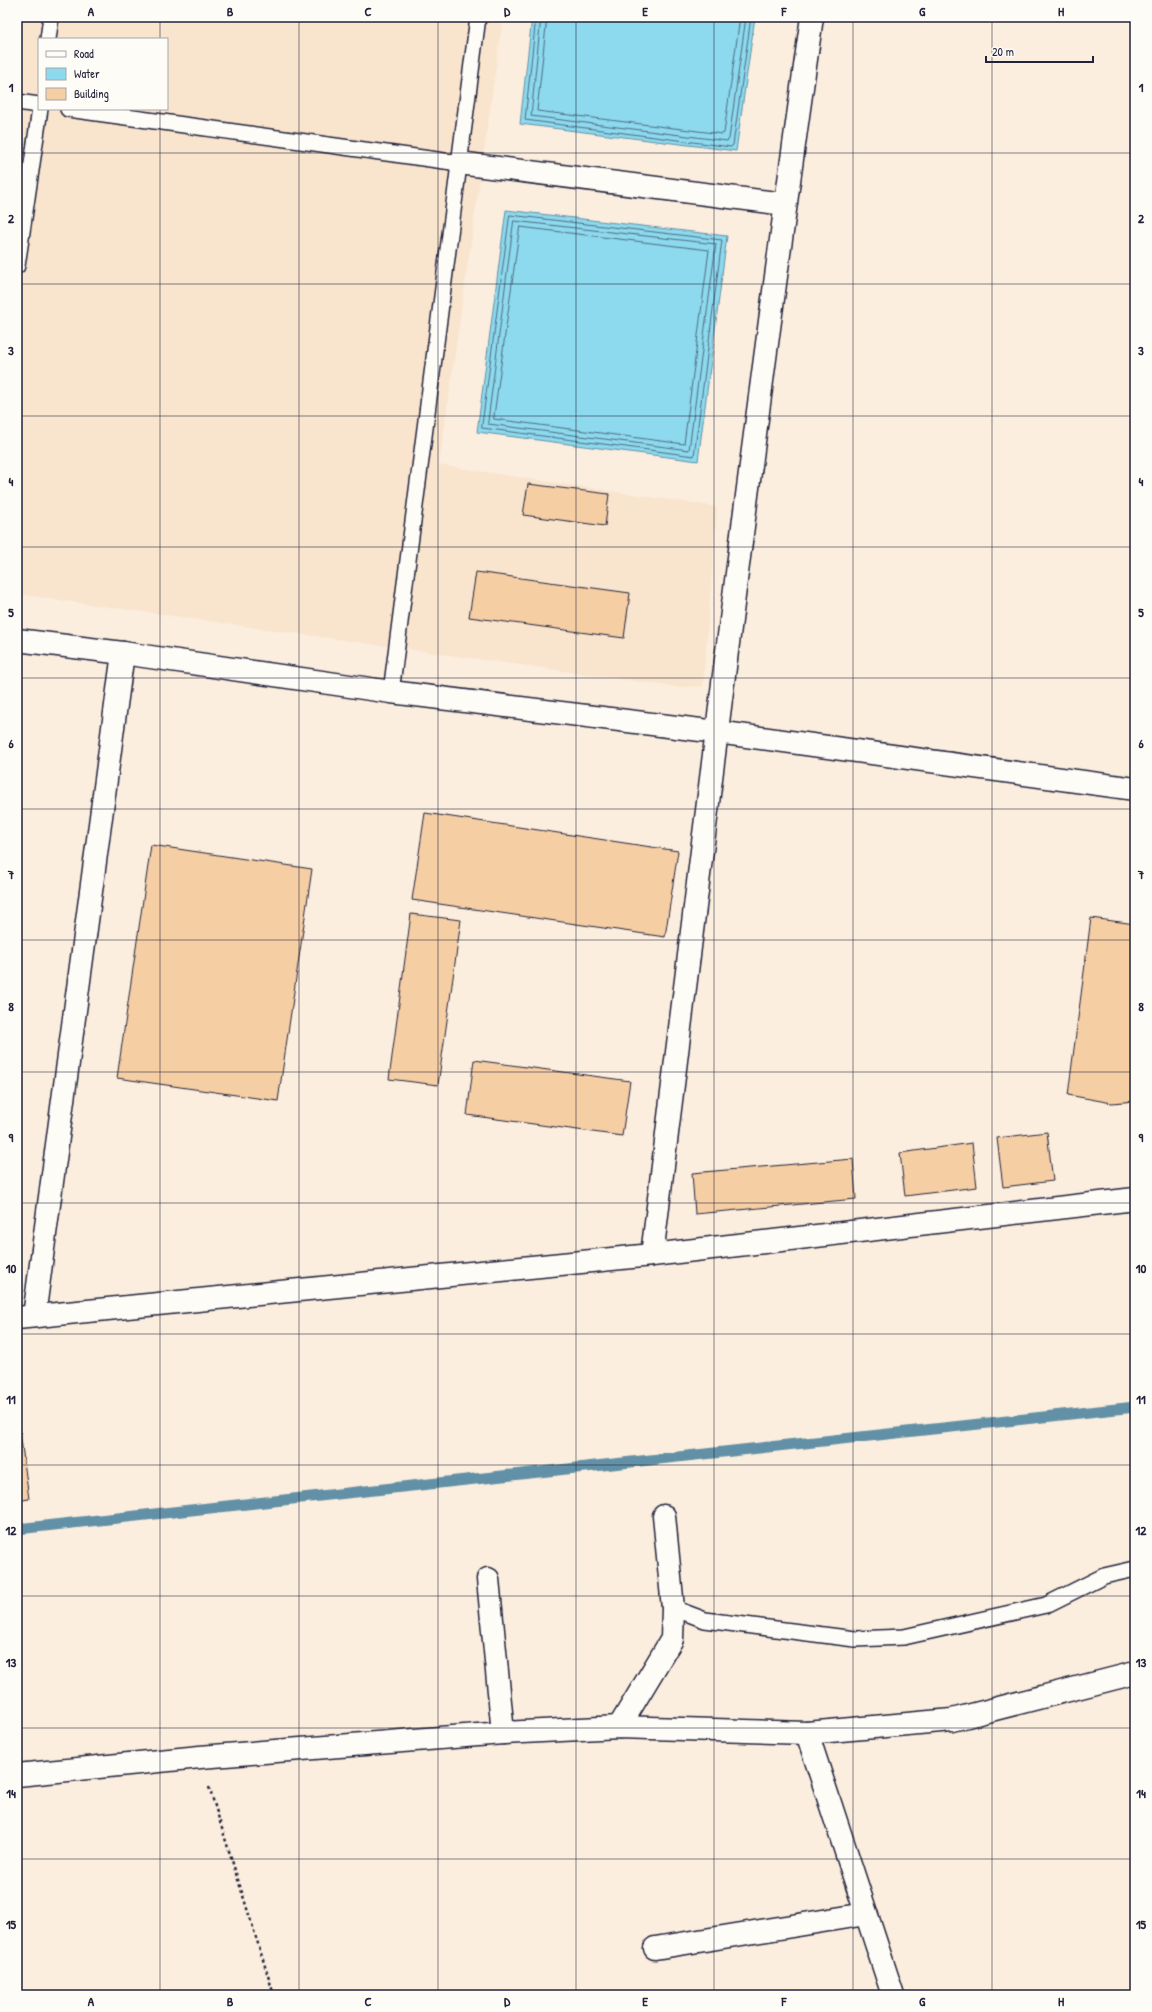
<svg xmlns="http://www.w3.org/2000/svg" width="1152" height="2012" font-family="'Patrick Hand',sans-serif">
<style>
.built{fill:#f9e4cd;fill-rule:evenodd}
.water{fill:#8dd9ed;stroke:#6290a6}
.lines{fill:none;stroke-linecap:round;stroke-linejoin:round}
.shore{stroke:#4d6b82;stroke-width:1}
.stream{stroke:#6290a6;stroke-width:11}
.building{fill:#f5cea4;stroke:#22223b}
.lane-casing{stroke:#22223b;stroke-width:18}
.street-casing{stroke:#22223b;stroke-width:25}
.secondary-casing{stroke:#22223b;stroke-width:25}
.path{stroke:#22223b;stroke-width:2.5;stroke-dasharray:3 3;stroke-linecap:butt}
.lane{stroke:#fdfcf7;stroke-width:15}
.street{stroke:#fdfcf7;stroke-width:22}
.secondary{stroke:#fdfcf7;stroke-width:22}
.grid{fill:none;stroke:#22223b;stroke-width:1;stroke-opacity:0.55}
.neatline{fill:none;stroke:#22223b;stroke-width:1.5}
.grid-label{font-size:13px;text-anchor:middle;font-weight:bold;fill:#22223b}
</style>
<rect width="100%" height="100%" fill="#fbeede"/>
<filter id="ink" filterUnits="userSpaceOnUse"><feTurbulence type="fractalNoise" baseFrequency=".025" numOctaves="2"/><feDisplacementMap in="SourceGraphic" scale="8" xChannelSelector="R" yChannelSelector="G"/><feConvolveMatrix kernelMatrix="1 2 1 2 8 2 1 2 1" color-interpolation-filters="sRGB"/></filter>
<g filter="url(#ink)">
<!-- built -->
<path class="built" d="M17,17H503L439,465L717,507L703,686L677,687L17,594ZM39,39H167V109H39Z"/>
<!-- water -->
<g class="water">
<path d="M532,17H755L736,151L520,124Z"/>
<path d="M506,210L727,236L698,461L477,432Z"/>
</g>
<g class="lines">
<!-- shore -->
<g class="shore">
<path d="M536,17L525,120L731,147L733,145L751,17"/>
<path d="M541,17L531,116L727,141L729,139L746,17"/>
<path d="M547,17L537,111L722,134L724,133L740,17"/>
<path d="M510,215L722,240L694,456L482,428Z"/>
<path d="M514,221L716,244L689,450L488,424Z"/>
<path d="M520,227L709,250L684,444L494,419Z"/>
</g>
<!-- stream -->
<path class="stream" d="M17,1529L1135,1407"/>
</g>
<!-- building -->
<g class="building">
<path d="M528,484L609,494L605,526L523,515Z"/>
<path d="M476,572L630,593L624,638L469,617Z"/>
<path d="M425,813L678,851L665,937L412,900Z"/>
<path d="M151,845L312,869L278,1101L117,1078Z"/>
<path d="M411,914L461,920L438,1085L389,1079Z"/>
<path d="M1091,918L1135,924V1101L1112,1103L1068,1095Z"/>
<path d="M474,1060L630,1081L622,1136L467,1115Z"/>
<path d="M17,1081L22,1082L17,1115Z"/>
<path d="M1047,1132L1053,1181L1003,1187L997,1138Z"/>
<path d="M972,1143L977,1187L905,1196L900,1153Z"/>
<path d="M853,1159L856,1199L695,1214L692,1173Z"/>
<path d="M17,1408L29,1499L17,1501Z"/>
</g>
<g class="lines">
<defs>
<g id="lane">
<path d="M48,39L51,17"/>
<path d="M17,102L39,105"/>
<path d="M68,109L459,163"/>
<path d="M17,266L40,109"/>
<path d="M391,692L478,17"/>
<path d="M673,1608L705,1620L855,1639L904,1637L1046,1605L1104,1576L1135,1569"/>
</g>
<g id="street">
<path d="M459,163L785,204"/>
<path d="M652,1255C703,842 753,429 812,17"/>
<path d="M34,1316L123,653"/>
<path d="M17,1318L652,1255L1135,1199"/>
<path d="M488,1579L503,1733"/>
<path d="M619,1727L672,1639L673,1608L664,1516"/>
<path d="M807,1733L893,1995"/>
<path d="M655,1948L866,1914"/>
</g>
<g id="secondary">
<path d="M17,640L123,653L391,692L717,732L1135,789"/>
<path d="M17,1775L200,1757L503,1733L619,1727L807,1733L952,1720L1135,1673"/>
</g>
</defs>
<!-- lane casing -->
<use href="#lane" class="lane-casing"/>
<!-- street casing -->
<use href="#street" class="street-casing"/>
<!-- secondary casing -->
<use href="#secondary" class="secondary-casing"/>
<!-- path -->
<path class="path" d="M209,1787L274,1995"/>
<!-- lane -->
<use href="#lane" class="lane"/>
<!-- street -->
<use href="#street" class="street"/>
<!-- secondary -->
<use href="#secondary" class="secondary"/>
</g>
</g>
<!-- grid -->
<path class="grid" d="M160,17V39M299,17V1995M438,17V1995M576,17V1995M714,17V1995M853,17V1995M992,17V1995M160,109V1995M17,153H1135M17,284H1135M17,416H1135M17,547H1135M17,678H1135M17,809H1135M17,940H1135M17,1072H1135M17,1203H1135M17,1334H1135M17,1465H1135M17,1596H1135M17,1728H1135M17,1859H1135"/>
<!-- margin -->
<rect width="1152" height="2012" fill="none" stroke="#fdfcf7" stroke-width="44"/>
<!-- legend -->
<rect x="38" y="38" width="130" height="72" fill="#fdfcf7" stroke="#a5a5ac"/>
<rect x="46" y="51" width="20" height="6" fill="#fdfcf7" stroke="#a5a5ac"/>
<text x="74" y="58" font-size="12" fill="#22223b">Road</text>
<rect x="46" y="68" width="20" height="12" fill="#8dd9ed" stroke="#a5a5ac"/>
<text x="74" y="78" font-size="12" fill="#22223b">Water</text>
<rect x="46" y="88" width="20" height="12" fill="#f5cea4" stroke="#a5a5ac"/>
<text x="74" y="98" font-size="12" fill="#22223b">Building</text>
<!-- scale -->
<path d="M986 56v6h107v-6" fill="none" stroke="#22223b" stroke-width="2"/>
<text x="992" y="56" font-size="12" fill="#22223b" stroke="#fdfcf7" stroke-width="3" paint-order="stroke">20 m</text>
<rect x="22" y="22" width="1108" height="1968" class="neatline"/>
<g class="grid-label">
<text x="91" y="16">A</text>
<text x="230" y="16">B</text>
<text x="368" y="16">C</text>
<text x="507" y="16">D</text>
<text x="645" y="16">E</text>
<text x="784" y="16">F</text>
<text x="922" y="16">G</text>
<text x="1061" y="16">H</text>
<text x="11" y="92">1</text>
<text x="1141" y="92">1</text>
<text x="11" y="223">2</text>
<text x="1141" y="223">2</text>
<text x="11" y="355">3</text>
<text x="1141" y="355">3</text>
<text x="11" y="486">4</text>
<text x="1141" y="486">4</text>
<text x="11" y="617">5</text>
<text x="1141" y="617">5</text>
<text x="11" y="748">6</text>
<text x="1141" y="748">6</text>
<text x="11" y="879">7</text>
<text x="1141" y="879">7</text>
<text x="11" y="1011">8</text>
<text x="1141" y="1011">8</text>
<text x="11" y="1142">9</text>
<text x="1141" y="1142">9</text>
<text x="11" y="1273">10</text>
<text x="1141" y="1273">10</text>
<text x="11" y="1404">11</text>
<text x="1141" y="1404">11</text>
<text x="11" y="1535">12</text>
<text x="1141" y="1535">12</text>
<text x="11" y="1667">13</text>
<text x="1141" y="1667">13</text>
<text x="11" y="1798">14</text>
<text x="1141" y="1798">14</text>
<text x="11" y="1929">15</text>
<text x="1141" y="1929">15</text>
<text x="91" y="2006">A</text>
<text x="230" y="2006">B</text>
<text x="368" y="2006">C</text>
<text x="507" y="2006">D</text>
<text x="645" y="2006">E</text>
<text x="784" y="2006">F</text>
<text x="922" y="2006">G</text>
<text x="1061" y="2006">H</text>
</g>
</svg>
